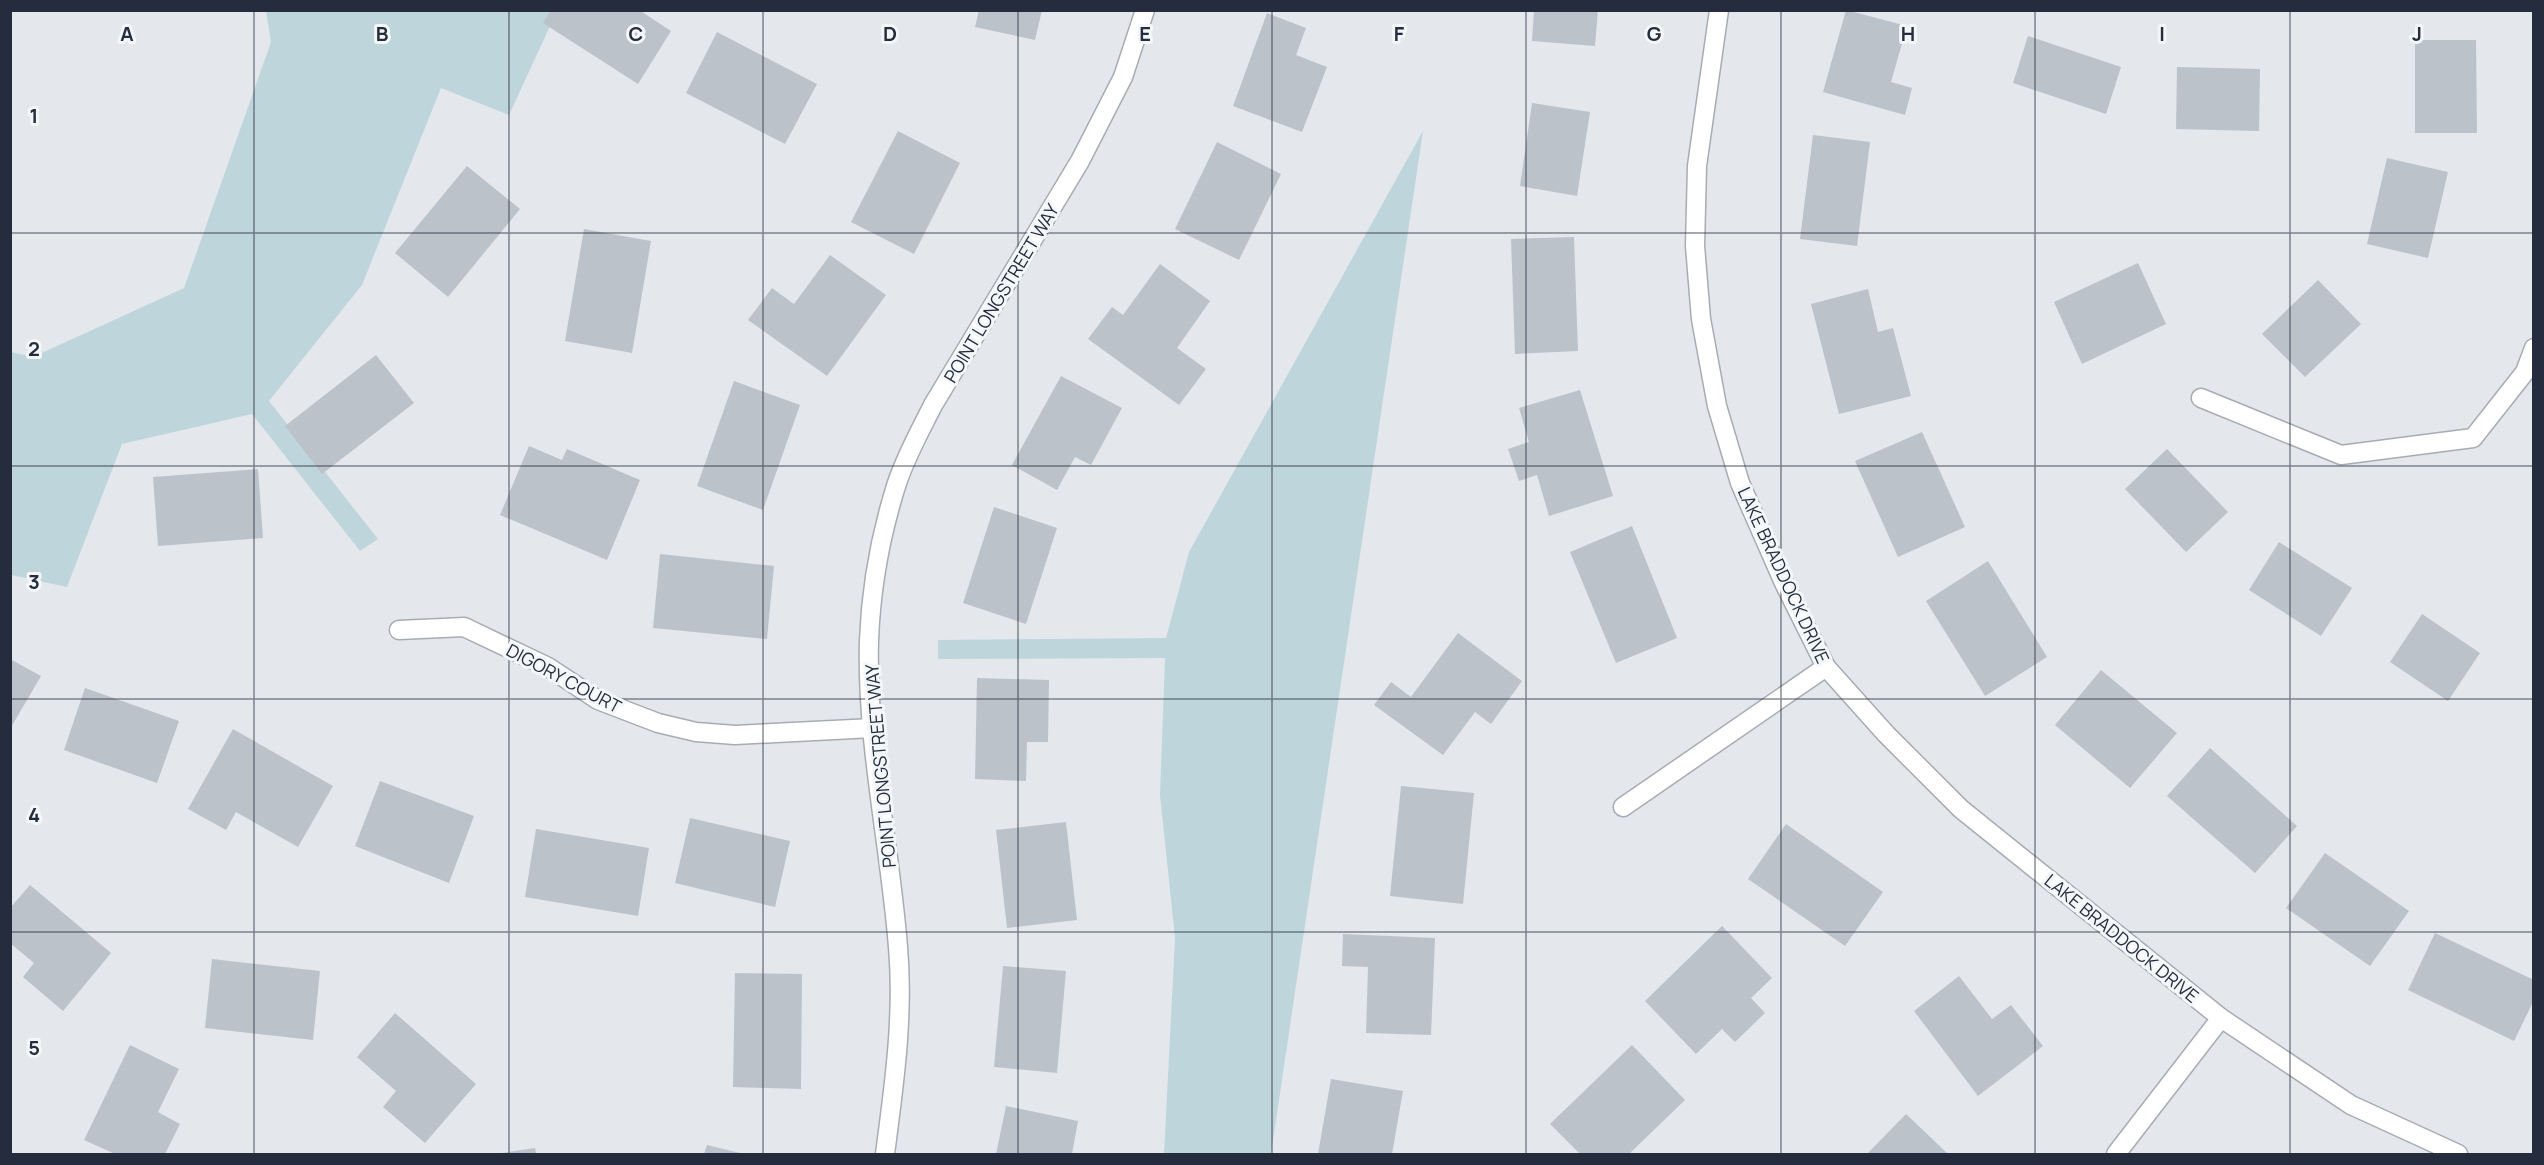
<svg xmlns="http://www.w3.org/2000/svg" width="2544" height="1165" font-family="Manrope,sans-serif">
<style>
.green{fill:#bfd5dc}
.building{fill:#bcc2ca}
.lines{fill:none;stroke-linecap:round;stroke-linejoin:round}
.minor-casing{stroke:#a7acb4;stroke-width:21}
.minor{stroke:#fff;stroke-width:18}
.grid{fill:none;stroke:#252c3d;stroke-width:1.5;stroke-opacity:0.55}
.labels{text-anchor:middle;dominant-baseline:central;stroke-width:6;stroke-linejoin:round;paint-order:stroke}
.street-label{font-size:18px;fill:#252c3d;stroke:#f4f7f9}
.grid-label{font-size:20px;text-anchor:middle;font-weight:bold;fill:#252c3d;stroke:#f4f7f9;stroke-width:6;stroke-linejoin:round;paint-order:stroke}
</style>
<rect width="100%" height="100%" fill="#e4e8ec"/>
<!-- green -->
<g class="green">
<path d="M266,11H557L509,115L441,88L362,285L269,401L378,539L360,551L252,414L122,444L67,587L11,575V352L33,357L184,288L271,42Z"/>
<path d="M1423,131L1271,1154H1164L1175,938L1160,795L1165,658L938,659V640L1166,638L1189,552Z"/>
</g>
<!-- building -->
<g class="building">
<path d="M551,10H639L671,31L638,84L543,23Z"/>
<path d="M979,10H1042L1035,40L975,27Z"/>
<path d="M1534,10H1598L1595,46L1532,41Z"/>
<path d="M1846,10L1907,26L1891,82L1912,88L1905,115L1823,92Z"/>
<path d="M1267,13L1306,28L1296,55L1327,67L1302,132L1233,106Z"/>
<path d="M717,32L817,84L785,144L686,93Z"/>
<path d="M2028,36L2121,67L2106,114L2013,83Z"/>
<path d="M2415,40H2476L2477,133H2415Z"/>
<path d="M2177,67L2260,69L2259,131L2176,129Z"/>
<path d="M1532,103L1590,112L1577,196L1520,186Z"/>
<path d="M898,131L960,163L914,254L851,222Z"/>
<path d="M1813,135L1870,142L1857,246L1800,239Z"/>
<path d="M1217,142L1281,174L1239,260L1175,229Z"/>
<path d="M2387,158L2448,172L2428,258L2367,244Z"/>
<path d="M467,166L520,209L448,297L395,253Z"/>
<path d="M584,229L651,241L632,353L565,341Z"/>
<path d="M1574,237L1578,351L1515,354L1511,239Z"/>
<path d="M830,255L886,295L827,376L748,320L772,288L794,304Z"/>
<path d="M2138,263L2166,324L2082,364L2054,302Z"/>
<path d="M1160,264L1210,301L1177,348L1206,369L1179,405L1088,339L1112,307L1123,315Z"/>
<path d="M2318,280L2361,324L2305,377L2262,334Z"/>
<path d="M1868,289L1878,332L1893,328L1911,396L1839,414L1811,304Z"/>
<path d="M376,355L414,403L322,474L285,426Z"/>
<path d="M1061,376L1122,408L1091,465L1075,457L1057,490L1012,465Z"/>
<path d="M734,381L800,405L763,510L697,486Z"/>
<path d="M1580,390L1613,496L1549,516L1537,475L1519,481L1508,449L1529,442L1519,408Z"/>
<path d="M1922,432L1965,527L1898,557L1855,461Z"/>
<path d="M529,446L562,460L567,449L640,480L607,560L500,515Z"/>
<path d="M2167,449L2228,512L2186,552L2125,489Z"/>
<path d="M258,469L263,538L158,546L153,477Z"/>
<path d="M994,507L1057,528L1026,624L963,603Z"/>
<path d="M1632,526L1677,638L1616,663L1570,552Z"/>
<path d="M2279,542L2352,588L2321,636L2249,590Z"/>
<path d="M660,554L774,566L767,639L653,628Z"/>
<path d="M1988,561L2047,657L1985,696L1926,601Z"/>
<path d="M2422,614L2480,653L2448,701L2390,662Z"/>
<path d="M1458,633L1522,681L1491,724L1475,712L1443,755L1374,705L1391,682L1411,697Z"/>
<path d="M10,659L41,676L10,729Z"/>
<path d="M2101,670L2177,733L2130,788L2055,725Z"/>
<path d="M977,678L1049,680L1048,742H1027L1026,781L975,779Z"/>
<path d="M85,688L179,721L157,783L64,750Z"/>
<path d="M233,729L333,786L298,847L236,812L226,830L188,809Z"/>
<path d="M2210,748L2297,826L2255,873L2167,796Z"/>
<path d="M380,781L474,816L449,883L355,846Z"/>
<path d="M1401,786L1474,793L1463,904L1390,896Z"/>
<path d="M690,818L790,841L775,907L675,883Z"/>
<path d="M1066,822L1077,920L1007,928L996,830Z"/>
<path d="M1786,824L1883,892L1845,946L1748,879Z"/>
<path d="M536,829L649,848L638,916L525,897Z"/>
<path d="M2325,853L2409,911L2370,966L2286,908Z"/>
<path d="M30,885L111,953L63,1011L23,977L34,963L10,943V908Z"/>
<path d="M1722,926L1772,978L1751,998L1765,1013L1735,1042L1722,1029L1696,1054L1645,1001Z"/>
<path d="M2435,933L2534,980V1000L2514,1041L2408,990Z"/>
<path d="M1343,934L1435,938L1431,1035L1366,1033L1368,967L1342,966Z"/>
<path d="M212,959L320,971L313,1040L205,1028Z"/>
<path d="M1003,966L1066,971L1057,1073L994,1067Z"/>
<path d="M735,973L802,974L801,1089L733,1087Z"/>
<path d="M1959,976L1992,1019L2011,1005L2043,1046L1978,1096L1914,1011Z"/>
<path d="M395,1013L476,1084L425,1143L383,1107L396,1091L357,1057Z"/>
<path d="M130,1045L179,1069L158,1112L180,1124L165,1154H115L84,1140Z"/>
<path d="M1632,1045L1685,1100L1629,1154H1580L1550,1124Z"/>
<path d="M1331,1079L1403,1091L1392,1154H1318Z"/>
<path d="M1006,1106L1078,1121L1072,1154H996Z"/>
<path d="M1906,1114L1948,1154H1867Z"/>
<path d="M707,1145L744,1154H704Z"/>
<path d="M535,1148L536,1154H502V1153Z"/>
</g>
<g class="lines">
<defs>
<g id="minor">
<path d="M1719,10L1697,166L1695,246L1701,319L1717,406L1740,483L1784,583L1826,667L1886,734L1961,809L2221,1018L2351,1105L2458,1154"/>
<path d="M2201,398L2341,455L2473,438L2525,372L2534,348"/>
<path d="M399,630L464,627L548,667L598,700L658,723L696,732L735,735L873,728"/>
<path d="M1623,807L1826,667"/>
<path d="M885,1154C894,1086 904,1016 898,947C890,845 866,742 869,640C871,588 881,533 897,483C906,456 920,431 933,405L1080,161L1123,77L1145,10"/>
<path d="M2116,1154L2221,1018"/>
</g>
</defs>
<!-- minor casing -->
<use href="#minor" class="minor-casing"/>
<!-- minor -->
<use href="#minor" class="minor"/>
</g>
<!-- grid -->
<path class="grid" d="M254,10V1154M509,10V1154M763,10V1154M1018,10V1154M1272,10V1154M1526,10V1154M1781,10V1154M2035,10V1154M2290,10V1154M10,233H2534M10,466H2534M10,699H2534M10,932H2534"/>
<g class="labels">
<!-- street labels -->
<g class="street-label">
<text transform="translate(1001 293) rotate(-59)">POINT LONGSTREET WAY</text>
<text transform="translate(1784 575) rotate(65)">LAKE BRADDOCK DRIVE</text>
<text transform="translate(564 678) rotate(28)">DIGORY COURT</text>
<text transform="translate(880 766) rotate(-95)">POINT LONGSTREET WAY</text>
<text transform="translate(2122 938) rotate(39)">LAKE BRADDOCK DRIVE</text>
</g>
</g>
<g class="grid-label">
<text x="127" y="41">A</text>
<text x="382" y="41">B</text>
<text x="636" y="41">C</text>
<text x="890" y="41">D</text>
<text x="1145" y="41">E</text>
<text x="1399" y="41">F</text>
<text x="1654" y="41">G</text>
<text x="1908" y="41">H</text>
<text x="2162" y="41">I</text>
<text x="2417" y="41">J</text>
<text x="34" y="123">1</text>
<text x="34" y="356">2</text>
<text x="34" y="589">3</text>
<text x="34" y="822">4</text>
<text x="34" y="1055">5</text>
</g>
<!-- border -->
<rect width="2544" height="1165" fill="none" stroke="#252c3d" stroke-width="24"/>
</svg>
